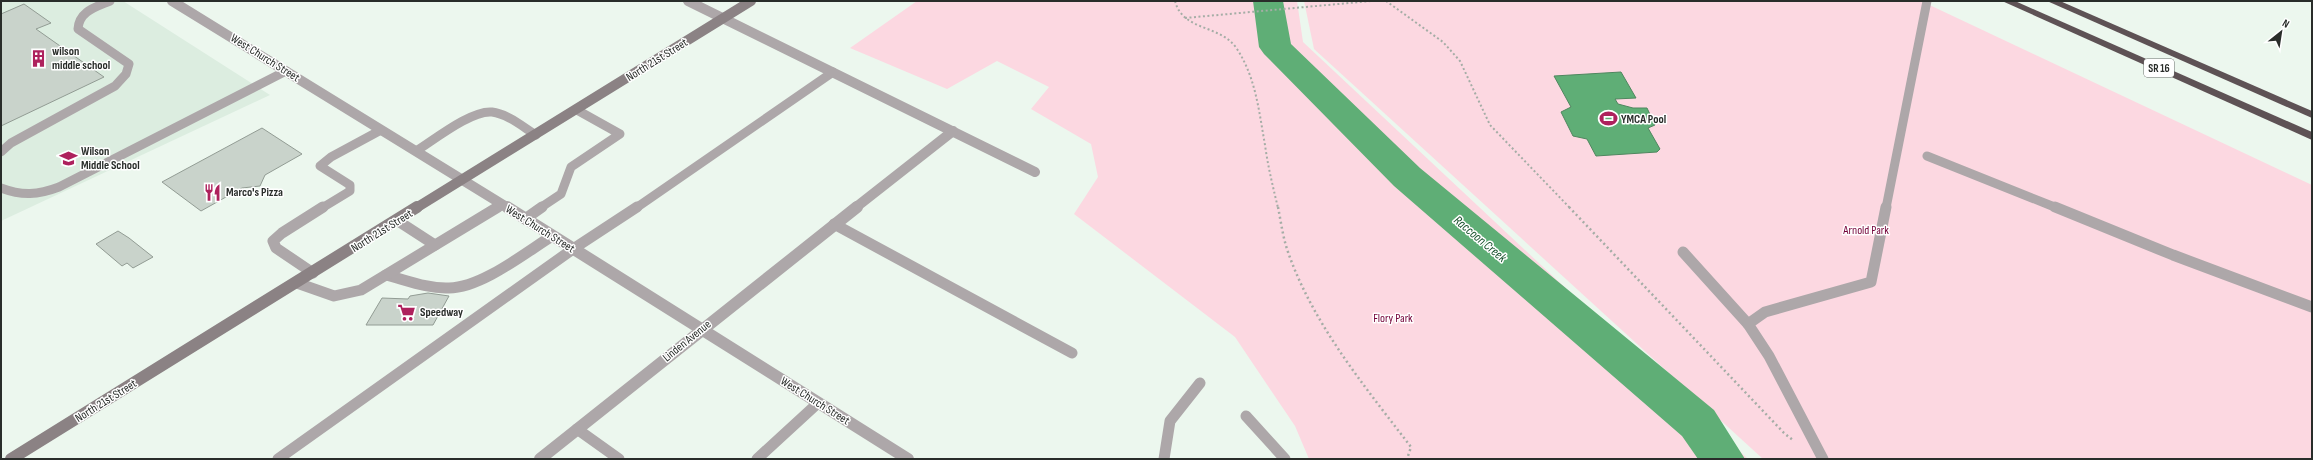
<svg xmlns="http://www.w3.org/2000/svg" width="2313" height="460" font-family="'Sofia Sans Condensed',sans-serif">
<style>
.built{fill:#dcede0}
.green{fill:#fcd8e1}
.water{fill:#5fae76;stroke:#4f875f}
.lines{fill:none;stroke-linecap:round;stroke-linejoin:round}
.river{fill:#5fae76;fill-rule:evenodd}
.building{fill:#c9d3cb;stroke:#929c94}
.path-far1{stroke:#a5ada6;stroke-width:2;stroke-dasharray:2 2.5;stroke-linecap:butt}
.path{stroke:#a5ada6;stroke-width:2.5;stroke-dasharray:2 3;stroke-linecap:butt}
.service-far1{stroke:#ada7a9;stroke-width:9}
.service{stroke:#ada7a9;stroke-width:11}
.minor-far1{stroke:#ada7a9;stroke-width:10}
.minor{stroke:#ada7a9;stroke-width:12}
.tertiary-far1{stroke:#ada7a9;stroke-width:10}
.tertiary{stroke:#ada7a9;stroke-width:12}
.secondary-far1{stroke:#8b8284;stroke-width:10}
.secondary{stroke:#8b8284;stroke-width:12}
.motorway{fill:#5e5255;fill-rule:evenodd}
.labels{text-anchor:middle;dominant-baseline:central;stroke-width:3;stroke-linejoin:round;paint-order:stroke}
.shield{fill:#fff;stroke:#696c6a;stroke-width:1}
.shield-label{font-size:11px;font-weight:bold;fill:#292d2a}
.poi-label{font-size:12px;font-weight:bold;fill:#292d2a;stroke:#fff;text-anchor:start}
.street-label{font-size:12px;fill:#292d2a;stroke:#fff}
.park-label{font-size:12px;fill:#720038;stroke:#fff}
.water-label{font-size:13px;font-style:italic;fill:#15502a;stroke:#fff}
</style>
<rect width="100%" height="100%" fill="#ecf7ee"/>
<!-- built -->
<path class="built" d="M1,1H123L270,95L1,221Z"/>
<!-- green -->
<g class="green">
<path d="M917,1H1297L1303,42L1748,459H1309L1295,426L1235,337L1074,214L1098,177L1091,144L1031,109L1049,87L997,61L947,89L850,48Z"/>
<path d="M1304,1H1921L2312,185V459H1763L1314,49Z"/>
</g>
<!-- water -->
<path class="water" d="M1621,72L1636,98L1615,99L1618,104L1633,108H1647L1655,125L1648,128L1660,149L1657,152L1596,156L1587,139L1573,136L1561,112L1571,107L1554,76Z"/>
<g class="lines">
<!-- river -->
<path class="river" d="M1253,1H1283L1291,44L1420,168L1714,410L1745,459H1698L1682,436L1394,186L1264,54L1259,47Z"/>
</g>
<!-- building -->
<g class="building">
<path d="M24,4L51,23L36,29L104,77L1,126V14Z"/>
<path d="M262,128L302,154L265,175L260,186L242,188L201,211L162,182Z"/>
<path d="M118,231L129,238L153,257L133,268L127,263L122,266L96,244Z"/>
<path d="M428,293L449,296L433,325H366L382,298L408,299L410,296Z"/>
</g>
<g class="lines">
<!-- path-far1 -->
<g class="path-far1">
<path d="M1175,1C1183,32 1221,24 1237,49C1256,78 1259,112 1265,145C1268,167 1273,187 1278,208"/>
<path d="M1386,1L1443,42L1460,61L1490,125L1570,208"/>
<path d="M1185,18L1371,1"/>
</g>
<!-- path -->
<g class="path">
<path d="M1278,207C1281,222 1283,238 1288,252C1313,324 1365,387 1411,447L1407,459"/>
<path d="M1569,207L1784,433L1794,441"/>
</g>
<!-- service-far1 -->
<g class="service-far1">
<path d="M416,151C434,140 471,110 492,112C508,114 523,127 536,135"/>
<path d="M1,152L11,143L115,86L126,74L129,64L78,29C79,11 96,7 110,1"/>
<path d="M1927,156L2057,208"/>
<path d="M1,188C22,196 38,195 59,187L286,71"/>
<path d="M322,208L350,191V185L320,166L331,157L381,130"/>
<path d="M496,208L502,205"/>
<path d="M540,208L561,194L571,167L620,134L577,110"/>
<path d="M636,208L833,72"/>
<path d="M1886,208L1927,1"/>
</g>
<!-- service -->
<g class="service">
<path d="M2055,207L2173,255L2312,307"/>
<path d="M525,219L542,207"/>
<path d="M398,221L435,245"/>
<path d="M834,224L1072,353"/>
<path d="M1683,252L1748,324"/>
<path d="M313,273L276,248L273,241L282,233L323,207"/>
<path d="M386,275C406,280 428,289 449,288C481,288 525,253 552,236"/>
<path d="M297,283L334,296L361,290L498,207"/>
<path d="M1246,416L1285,459"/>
<path d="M577,429L619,459"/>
<path d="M278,459L573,249L637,207"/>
<path d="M757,459L818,403"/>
<path d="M1164,459L1170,421L1200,383"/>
<path d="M1823,459L1769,356L1748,324L1765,312L1871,282L1886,207"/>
</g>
<!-- minor-far1 -->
<g class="minor-far1">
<path d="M688,1L1035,172"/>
<path d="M855,208L953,131"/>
</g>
<!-- minor -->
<path class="minor" d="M540,459L857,207"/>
<!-- tertiary-far1 -->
<path class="tertiary-far1" d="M172,1L508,208"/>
<!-- tertiary -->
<path class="tertiary" d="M507,207L908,459"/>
<!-- secondary-far1 -->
<path class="secondary-far1" d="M416,208L751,1"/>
<!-- secondary -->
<path class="secondary" d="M11,459L417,207"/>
<!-- motorway -->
<g class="motorway">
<path d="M2002,1H2015L2312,132V140Z"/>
<path d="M2047,1H2060L2312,111V118Z"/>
</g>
</g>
<!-- icons -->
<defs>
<symbol id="building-bare" viewBox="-9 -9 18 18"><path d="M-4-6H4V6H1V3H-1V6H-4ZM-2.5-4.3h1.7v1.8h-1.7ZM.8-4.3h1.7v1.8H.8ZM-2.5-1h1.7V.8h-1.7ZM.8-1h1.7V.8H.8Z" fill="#ae215d" stroke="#fff" stroke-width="2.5" paint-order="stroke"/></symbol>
<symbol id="stadium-bare" viewBox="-9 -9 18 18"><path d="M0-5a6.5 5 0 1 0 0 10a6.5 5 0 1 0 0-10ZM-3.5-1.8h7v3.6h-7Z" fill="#ae215d" stroke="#fff" stroke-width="2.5" paint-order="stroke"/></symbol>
<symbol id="school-bare" viewBox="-9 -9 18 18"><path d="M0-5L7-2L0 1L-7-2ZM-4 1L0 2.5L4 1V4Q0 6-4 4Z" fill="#ae215d" stroke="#fff" stroke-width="2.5" paint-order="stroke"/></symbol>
<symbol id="restaurant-bare" viewBox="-9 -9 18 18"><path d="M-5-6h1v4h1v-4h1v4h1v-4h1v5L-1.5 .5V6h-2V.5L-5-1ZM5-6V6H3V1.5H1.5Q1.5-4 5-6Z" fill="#ae215d" stroke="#fff" stroke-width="2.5" paint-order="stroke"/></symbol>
<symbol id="supermarket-bare" viewBox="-9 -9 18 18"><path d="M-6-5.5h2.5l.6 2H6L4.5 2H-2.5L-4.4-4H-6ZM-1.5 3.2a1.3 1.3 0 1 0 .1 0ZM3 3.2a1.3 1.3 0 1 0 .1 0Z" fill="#ae215d" stroke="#fff" stroke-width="2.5" paint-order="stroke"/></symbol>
</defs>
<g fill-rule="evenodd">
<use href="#building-bare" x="26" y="46" width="25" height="25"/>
<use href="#stadium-bare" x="1596" y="106" width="25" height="25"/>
<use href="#school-bare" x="56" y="146" width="25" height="25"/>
<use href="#restaurant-bare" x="200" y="180" width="25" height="25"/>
<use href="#supermarket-bare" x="394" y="300" width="25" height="25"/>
</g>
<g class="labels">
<!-- shield labels -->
<rect class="shield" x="2144" y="59" width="30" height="18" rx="3"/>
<g class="shield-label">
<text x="2159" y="68">SR 16</text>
</g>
<!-- poi labels -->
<g class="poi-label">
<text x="52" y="51">wilson<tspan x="52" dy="14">middle school</tspan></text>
<text x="1621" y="119">YMCA Pool</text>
<text x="81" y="151">Wilson<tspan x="81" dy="14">Middle School</tspan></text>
<text x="226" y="192">Marco's Pizza</text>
<text x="420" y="312">Speedway</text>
</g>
<!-- street labels -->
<g class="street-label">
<text transform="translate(265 58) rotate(32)">West Church Street</text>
<text transform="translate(657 60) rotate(-32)">North 21st Street</text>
<text transform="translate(540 229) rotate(32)">West Church Street</text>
<text transform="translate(382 231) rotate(-32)">North 21st Street</text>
<text transform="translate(687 341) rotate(-39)">Linden Avenue</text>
<text transform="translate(106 401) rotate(-32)">North 21st Street</text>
<text transform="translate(815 401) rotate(32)">West Church Street</text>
</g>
<!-- park labels -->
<g class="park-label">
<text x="1866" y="230">Arnold Park</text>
<text x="1393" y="318">Flory Park</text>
</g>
<!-- water labels -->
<g class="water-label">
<text transform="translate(1480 239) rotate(40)">Raccoon Creek</text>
</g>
</g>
<!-- border -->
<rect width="2313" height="460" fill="none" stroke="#292d2a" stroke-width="4"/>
<!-- north arrow -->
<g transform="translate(2281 32) rotate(30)" stroke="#ffffff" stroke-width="3" paint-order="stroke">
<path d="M0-3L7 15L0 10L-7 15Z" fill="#292d2a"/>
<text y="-6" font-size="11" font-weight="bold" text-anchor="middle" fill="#292d2a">N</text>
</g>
</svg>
